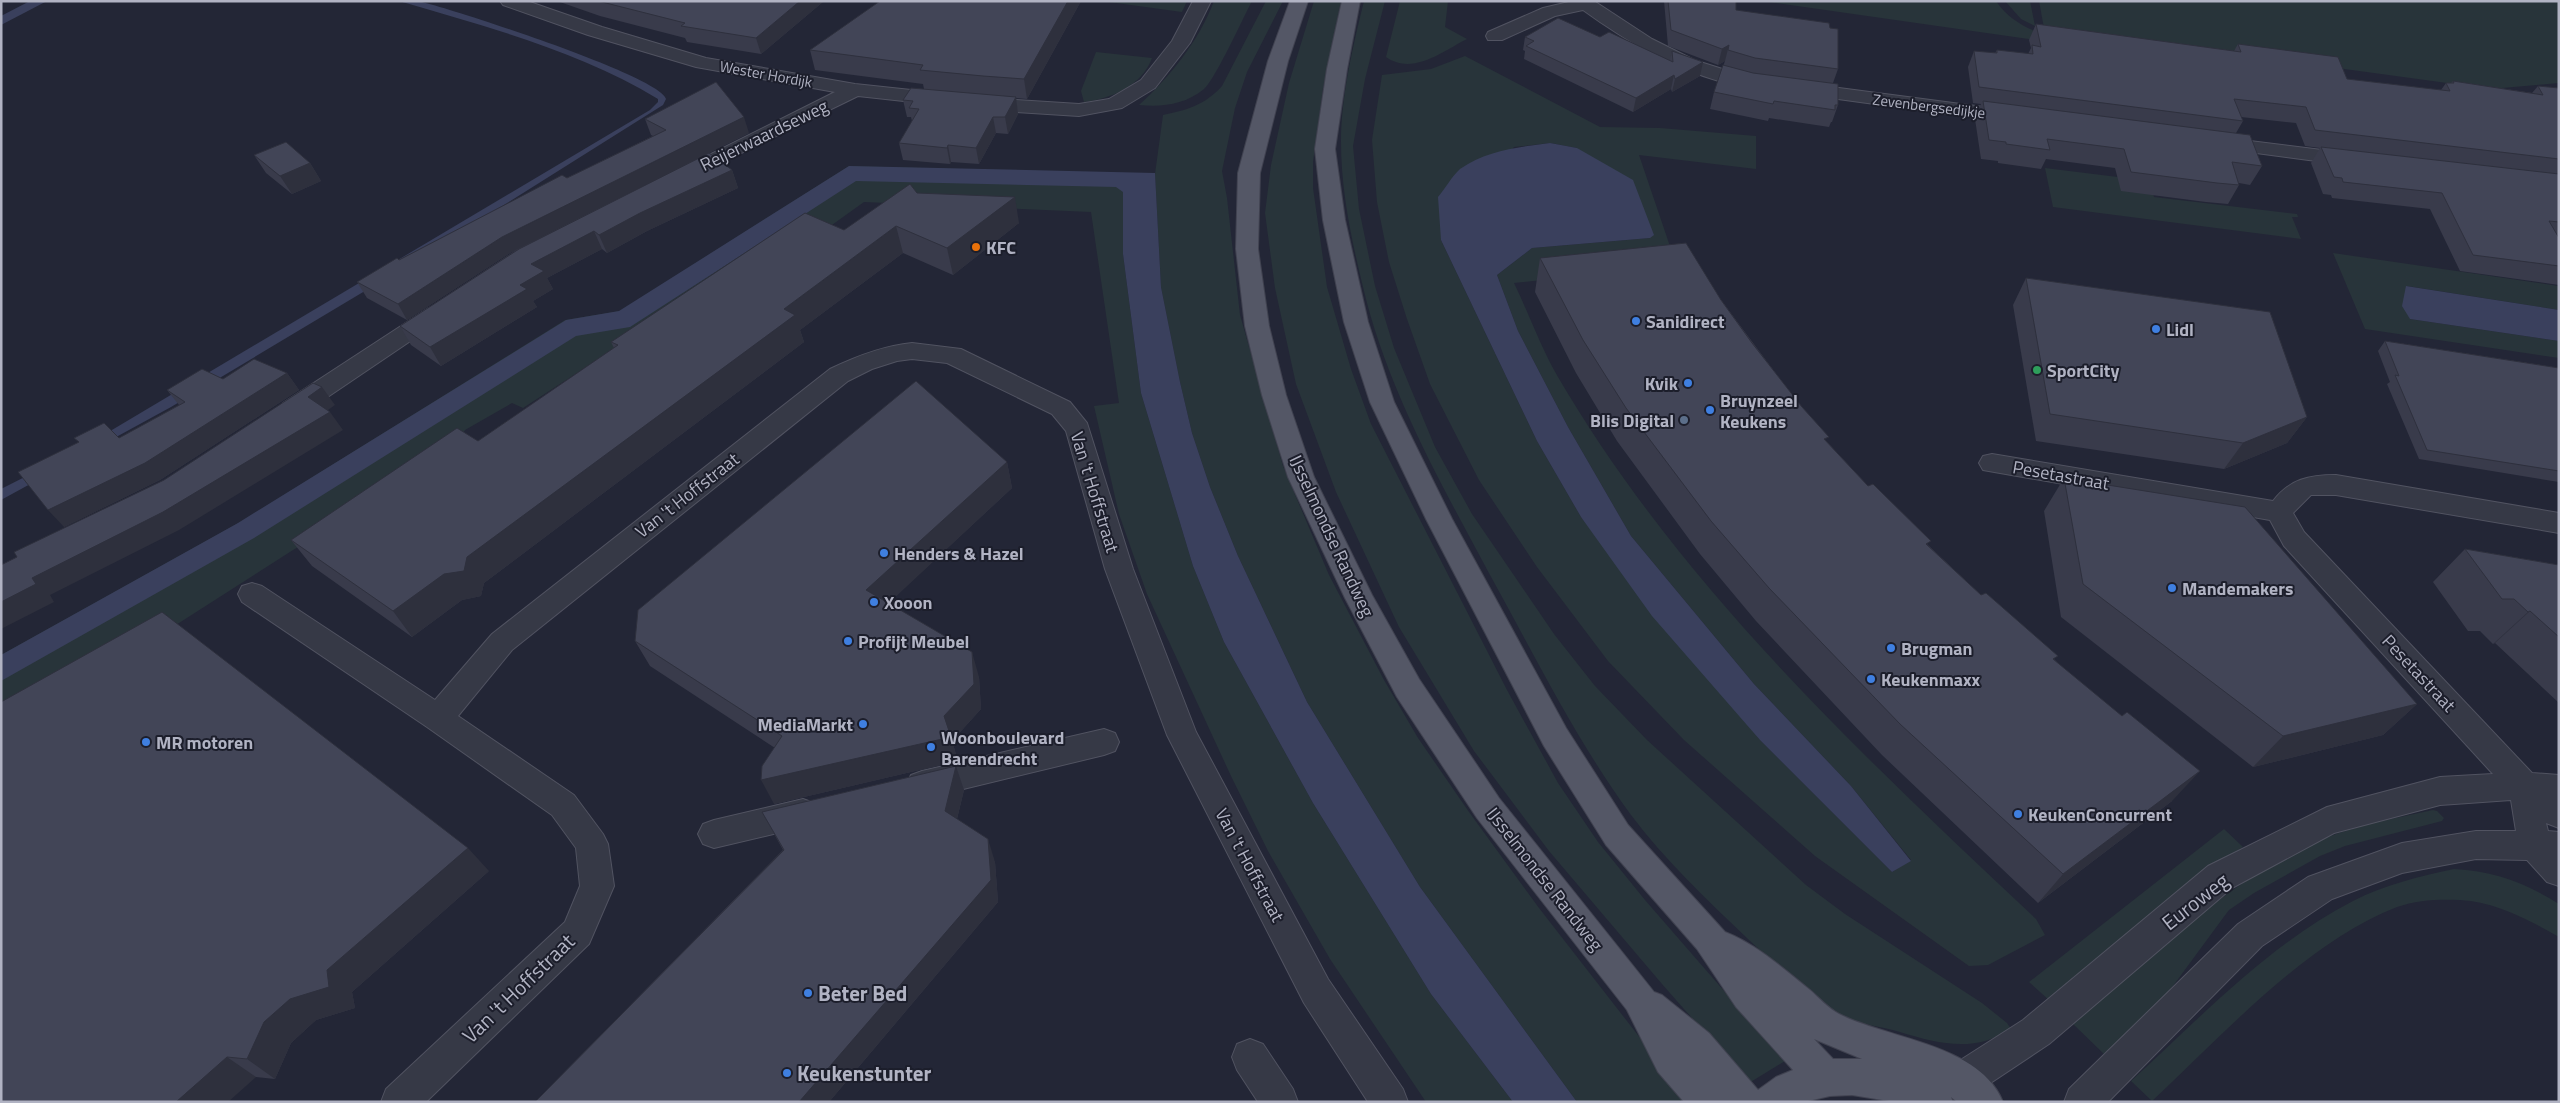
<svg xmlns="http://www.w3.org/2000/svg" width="2560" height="1103" font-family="'Titillium Web',sans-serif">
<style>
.green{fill:#28343a;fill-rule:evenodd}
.water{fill:#3a405d}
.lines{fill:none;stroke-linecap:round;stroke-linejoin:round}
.minor-casing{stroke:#515361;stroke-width:2}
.major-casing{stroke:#404250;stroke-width:2}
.minor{fill:#363946;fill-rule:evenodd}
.major{fill:#545766;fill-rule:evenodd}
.wall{fill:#393b4b}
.shaded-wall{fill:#2e303d}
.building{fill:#424557;stroke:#2e303d}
.food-dot{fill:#e8710a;stroke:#1c1e2b;stroke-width:2}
.shop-dot{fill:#3f7fe0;stroke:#1c1e2b;stroke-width:2}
.leisure-dot{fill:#2e9e5b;stroke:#1c1e2b;stroke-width:2}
.service-dot{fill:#5c6f8a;stroke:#1c1e2b;stroke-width:2}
.labels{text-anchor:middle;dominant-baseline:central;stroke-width:4;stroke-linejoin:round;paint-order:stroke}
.far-street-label{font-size:15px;fill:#b1b3c3;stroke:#1c1e2b}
.street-label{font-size:18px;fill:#b1b3c3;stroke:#1c1e2b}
.poi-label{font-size:18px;font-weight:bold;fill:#b1b3c3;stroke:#1c1e2b;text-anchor:start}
.near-street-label{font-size:21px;fill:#b1b3c3;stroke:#1c1e2b}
.near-poi-label{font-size:21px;font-weight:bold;fill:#b1b3c3;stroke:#1c1e2b;text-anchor:start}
</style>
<rect width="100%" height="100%" fill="#232636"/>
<!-- green -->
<g class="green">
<path d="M1187,1L1182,12L1109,2L1110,1Z"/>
<path d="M1214,1H1252C1243,18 1215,80 1204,89C1184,105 1163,107 1139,105C1170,77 1199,41 1214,1Z"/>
<path d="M1266,1H1283L1247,72L1235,108L1222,171L1227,198L1240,315L1283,466L1329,575L1384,680L1418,738L1469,812L1539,908L1690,1102H1577L1420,887L1307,702L1238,556L1210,487L1192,433L1180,382L1161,287L1155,174L1123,192V254L1141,393L1193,566L1224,642L1313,803L1431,994L1513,1102H1426L1330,959L1268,851L1231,776L1147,594L1119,514L1094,406L1119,403L1091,212L864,202L811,240L600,358L523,408L512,403L465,430L448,459L293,550L179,623L1,716V655L242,521L565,320L620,311L849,166L1155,174L1163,115C1187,110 1205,105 1222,86Z"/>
<path d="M1314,1H1341L1323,88L1313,162V188L1327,287L1351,369L1371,424L1507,690L1558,783L1598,842L1645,900L1785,1061L1749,1083L1662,984L1549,851L1474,751L1399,627L1336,492L1296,384L1275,288L1265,213L1271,165L1289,83Z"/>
<path d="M1364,1H1385L1365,79L1353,146L1359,209L1375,286L1394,348L1435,447L1472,514L1554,634L1595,686L1647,740L1806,885L1845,914L1982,1003L2007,1023L2011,1029C1975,1053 1939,1044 1900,1032C1881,1026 1860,1025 1842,1016C1805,998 1777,966 1748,939C1707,900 1665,860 1631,815C1576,740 1535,656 1490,575C1443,487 1393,400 1367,303C1354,251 1341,196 1341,142C1341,96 1353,46 1364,1Z"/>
<path d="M1400,1H1448L1445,27L1467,39C1443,51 1413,76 1386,57Z"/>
<path d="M1762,1H1996C2009,20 2027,29 2048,36L2050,42Z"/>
<path d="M2005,1H2030L2035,26L2021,19Z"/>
<path d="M2039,1H2559V83L2491,89L2044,28Z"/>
<path d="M1096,52L1152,58C1142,86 1110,99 1084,102L1081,91Z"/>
<path d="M1465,56L1600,127L1660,128L1756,136V169L1639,155L1675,261L1663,267L1514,283C1529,314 1541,348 1558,377C1681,587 1861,754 2036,919L2045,935L1988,965L1969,966L1815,856L1684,740L1608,661L1537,567L1479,480L1430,384L1407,319L1389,262L1377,202L1372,140L1382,75L1431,69ZM1550,143L1577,148L1650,238L1532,248L1497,275L1518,331L1568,427L1631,536L1754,684L1851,786L1911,860L1892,872L1760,740L1581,517L1537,441L1441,240L1514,147Z"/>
<path d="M2045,168L2150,181L2154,197L2297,214L2298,217H2292L2301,239L2053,207Z"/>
<path d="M2333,253L2559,286V310L2407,286L2410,319L2559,341V358L2365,329Z"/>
<path d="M2433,810L2437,811L2444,818L2442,821L2345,846L2320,856L2254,893L2229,910L2223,918L2159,1005L2104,1054L2073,1024C2151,957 2226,880 2323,839C2357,825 2396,818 2433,810Z"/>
<path d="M2224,829L2243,847L2210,868L2050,1001L2029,982Z"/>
<path d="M2454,869C2494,871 2526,883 2559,904V937C2529,920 2496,902 2460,900C2439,899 2417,900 2397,907C2306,942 2222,1036 2152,1101L2131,1081C2201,1017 2268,945 2353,901C2384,885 2420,876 2454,869Z"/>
</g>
<!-- water -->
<g class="water">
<path d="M30,1H47L1,25V16Z"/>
<path d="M399,1C407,1 415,0 422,2C455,10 660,76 666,99L663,105L415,261L171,407L1,500V489L80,449L650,110L658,102V99C580,51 487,27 399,1Z"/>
<path d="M1550,143L1577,148L1633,180L1654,235L1650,238L1532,248L1497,275L1518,331L1568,427L1631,536L1754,684L1851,786L1911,861L1892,872L1760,740L1652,616L1581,517L1537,441L1441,240L1438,197C1445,189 1452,176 1460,169C1487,150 1519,147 1550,143Z"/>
<path d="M849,166L1155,173L1161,287L1180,382L1192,433L1210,487L1238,556L1307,702L1420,887L1577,1102H1513L1431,994L1313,803L1224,642L1193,566L1141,393L1123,254V192L1116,187L856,181L630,327L576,336L254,538L1,681V655L238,523L566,320L619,311Z"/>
<path d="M2406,286L2559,310V341L2410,319L2402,306Z"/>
</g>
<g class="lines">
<defs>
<g id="minor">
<path d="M500,1H527L602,27L706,58L855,84L986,98L1079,104L1109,99L1141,80L1172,41L1193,1H1211L1190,43L1155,88L1122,108L1079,116L986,110L858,96L682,182L675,180L671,176L675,172L835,92L696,67L588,35L503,5Z"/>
<path d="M1573,1H1594L1652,39L1694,60L1735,73L1763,79L1766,83L1763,87C1750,90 1734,85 1722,82C1670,67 1626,41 1583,10L1555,16L1502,40H1488L1486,36L1488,32L1543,8Z"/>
<path d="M1801,83L2014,111L2021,113L2024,117L2021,121L2014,123L1794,93L1791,89L1794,85Z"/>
<path d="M2218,137L2354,154L2361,156L2364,160L2361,164L2354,166L2211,147L2208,143L2211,139Z"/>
<path d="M435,306L443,309L447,314L443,319L301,415L292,418L283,415L279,409L283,403L427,309Z"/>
<path d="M912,343L961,349L1070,402L1087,423L1133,569L1196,732L1328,979L1403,1089L1408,1102H1368L1304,1003L1167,735L1105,569L1066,431L1052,414L947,363L912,359L897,361L872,369L848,381L512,650L458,716L574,795L603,834L608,844L614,886L589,944L426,1102H381L386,1089L565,922L580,886L576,848L552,815L427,727L242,602L238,594L242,586L252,583L262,586L435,700L492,634L830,369C857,356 883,346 912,343Z"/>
<path d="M1992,454L2273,501C2290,479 2309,475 2336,475L2559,513V533L2336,495H2311L2293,513L2304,532L2532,773L2559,775V828L2546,823L2548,831L2559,832V886L2547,882L2527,860L2476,859L2402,873L2332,899L2262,946L2108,1102H2064L2069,1089L2238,924L2308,877L2402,843L2476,831H2516L2511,800L2440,805L2334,833L2232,888L2049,1044L1974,1094L1961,1099L1948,1094L1943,1081L1948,1068L2023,1020L2208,866L2327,807L2440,777L2493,774L2284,546L2270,520L1983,470L1979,463L1983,456Z"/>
<path d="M1104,729L1115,733L1119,742L1115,751L1104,755L922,799L911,795L906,785L911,775L922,771Z"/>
<path d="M803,799L814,803L819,813L814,823L803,827L714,848L703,844L698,834L703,824L714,820Z"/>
<path d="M1250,1039L1263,1044L1293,1089L1298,1102H1258L1237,1070L1232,1057L1237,1044Z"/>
</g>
<path id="major" d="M1290,1H1308L1288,61L1260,173L1258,249L1269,326L1286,395L1314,477L1372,595L1419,679L1499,798L1654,992L1662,995L1709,1033L1758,1090L1776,1077L1793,1070L1736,1007L1697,949L1606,845L1544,746L1426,519L1370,402L1344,322L1323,220L1315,149L1327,69L1342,1H1360L1347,69L1335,149L1345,220L1368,322L1394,402L1452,519L1566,728L1628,825L1725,932C1756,944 1784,969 1810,990C1819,998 1829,1009 1839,1014C1888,1039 1980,1044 2003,1102H1957L1951,1097L1953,1102H1895L1852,1095L1830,1096L1804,1102H1684L1658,1072L1627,1010L1477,818L1397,697L1345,598L1288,477L1262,395L1245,326L1236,249L1238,173L1268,61ZM1814,1039L1855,1056L1862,1059H1833Z"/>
</defs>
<!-- minor casing -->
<use href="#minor" class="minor-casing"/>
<!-- major casing -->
<use href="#major" class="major-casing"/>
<!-- minor -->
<use href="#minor" class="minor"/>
<!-- major -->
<use href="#major" class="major"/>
</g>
<!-- wall -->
<g class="wall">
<path d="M557,1H824L761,54L687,42L685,38L600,16Z"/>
<path d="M1081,1L1027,99L1016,98L1018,114L1008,134L996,133L979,164L951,162L950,164L903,160L899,143L912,121L911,117H907L903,100L924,89L923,84L815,70L810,50Z"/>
<path d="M1664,1H1736V10L1830,28L1838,69L1833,83L1838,105L1832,122H1831L1829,127L1769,118L1768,121L1710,109L1714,92L1725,61L1718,65L1668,46Z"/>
<path d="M2036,24L2234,51L2238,44L2347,79L2441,90L2446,83H2451L2453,81L2532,93L2538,86L2559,88V285L2460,271L2430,209L2332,198L2331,195L2323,194L2311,163L2320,148L2305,146L2296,123L2241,117L2243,121L2236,133L2262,166L2250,185L2239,183V185L2228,204L2206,202L2121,191L2115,168L2046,159L2041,169L1998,163V161L1981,159L1975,119L1981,104L1973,103L1968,67L1974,51L1995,53L1997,50L2028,54L2031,48L2029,40Z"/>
<path d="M1525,37H1600L1670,60L1672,51L1700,76L1672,92L1671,89L1633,112L1524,59L1525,51L1523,50Z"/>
<path d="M645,119L749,133L709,153L732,170L738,188L647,231L607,253L602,249L547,278L553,289L533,301L537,307L441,366L411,345L400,326L516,250L510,253L407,320L367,298L357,282L399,260L653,136L651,135Z"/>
<path d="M254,155L310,163L321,181L292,194L266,173Z"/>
<path d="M917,193L1019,223L953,275L903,253L800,330L804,342L484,583L481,596L462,600L412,637L312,566L291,540L478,441L614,348L611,342L844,230Z"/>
<path d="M1540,258L1721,300L1827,442L1868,486L1929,546L1981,595L2055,660L2172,801L2038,903L1882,755L1756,621L1700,554L1617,441L1576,373L1535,292Z"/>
<path d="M2026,278L2307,417L2287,443L2224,469L2036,441L2013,305Z"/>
<path d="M2385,341L2559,368V482L2419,459L2387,384L2390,382L2378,351Z"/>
<path d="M287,373L299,390L160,480L64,527L79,443L119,438L179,405L167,390L223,379Z"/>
<path d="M1007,462L1012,488L888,603L979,677L981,709L952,741L958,761L774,804L775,748L650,666L635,641Z"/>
<path d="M2064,478L2417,704L2383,735L2253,767L2061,617L2044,511Z"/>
<path d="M2465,549L2559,565V703L2495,643L2493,644L2480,631H2468L2433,582Z"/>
<path d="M956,766L964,790L957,819L995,862L998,902L829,1102H535L783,850L762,812Z"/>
<path d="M489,871L352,992L355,1008L316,1020L291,1043L275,1079L256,1077L1,1102Z"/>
</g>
<!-- shaded-wall -->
<g class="shaded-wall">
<path d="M800,1H824L761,54L756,38Z"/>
<path d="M1068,1H1081L1027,99L1024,79Z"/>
<path d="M1729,45L1725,61L1718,65L1722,49Z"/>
<path d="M1703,62L1700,76L1672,92L1675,79Z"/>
<path d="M1674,75L1671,89L1633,112L1636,98Z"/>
<path d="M1016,97L1018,114L1008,134L1005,117Z"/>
<path d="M744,117L749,133L510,253L407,320L398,304L502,237Z"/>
<path d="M993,117L996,133L979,164L976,148Z"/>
<path d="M948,145L951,162L950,164L947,148Z"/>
<path d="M310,163L321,181L292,194L280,176Z"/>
<path d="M732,170L738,188L647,231L607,253L599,235L640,213Z"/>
<path d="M1015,197L1019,223L953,275L947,248Z"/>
<path d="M896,226L903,253L800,330L804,342L484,583L481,596L462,600L412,637L393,611L467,557L784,309Z"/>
<path d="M594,231L602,249L547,278L553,289L533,301L537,307L441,366L430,347L520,285L531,264Z"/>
<path d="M287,373L299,390L160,480L64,527L48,510Z"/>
<path d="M322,387L335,405L321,415L308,397Z"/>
<path d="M330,412L343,430L179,530L50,595L54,602L1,629V602L32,578Z"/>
<path d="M2307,417L2287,443L2224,469L2243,443Z"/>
<path d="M1007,462L1012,488L875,616L866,590Z"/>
<path d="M2530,611L2495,643L2493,644L2528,612Z"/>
<path d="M972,652L979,677L981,709L952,741L958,761L774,804L761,780L944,716Z"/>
<path d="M2417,704L2383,735L2253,767L2283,736Z"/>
<path d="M956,766L964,790L953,835L945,811Z"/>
<path d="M2200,771L2172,801L2038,903L2063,874Z"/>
<path d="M988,839L995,862L998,902L829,1102H799Z"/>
<path d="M468,848L489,871L352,992L355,1008L316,1020L291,1043L275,1079L247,1059L264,1022L290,999L327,970Z"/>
<path d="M227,1057L256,1077L228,1102H176Z"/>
</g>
<!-- building -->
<g class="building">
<path d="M598,1H800L756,38L681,26L685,23Z"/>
<path d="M880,1H1068L1024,79L983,76L920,70L923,65L810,50Z"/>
<path d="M1668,1H1736V10L1829,23L1830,28L1838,29V69L1755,58L1728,50L1729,45L1722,49L1671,30Z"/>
<path d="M1558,18L1600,37L1609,32L1673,62L1672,51L1703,62L1675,79L1674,75L1636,98L1526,46L1534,41L1525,37Z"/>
<path d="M2036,24L2241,52L2238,44L2338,57L2347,79L2450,91L2446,83H2454L2453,81L2543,95L2538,86L2559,88V159L2315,130L2306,107L2234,99L2243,121L1979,87L1974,51L1997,53V50L2033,54L2032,45L2041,47Z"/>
<path d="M1723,65L1753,73L1838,84V105H1835V110L1774,101L1773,104L1714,92Z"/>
<path d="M716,82L744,117L502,237L398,304L357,282L397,258L399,260L562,175L567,178L666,130L645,119Z"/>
<path d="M911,88L1016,97L1005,117H993L976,148L948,145L947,148L899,143L919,109L909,108L913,101L903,100Z"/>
<path d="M1983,101L2250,135L2262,166L2232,162L2239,185L2217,183L2131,172L2124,149L2047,139L2050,150L2006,144V142L1989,140Z"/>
<path d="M286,142L310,163L280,176L254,155Z"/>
<path d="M2321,147L2559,174V222L2549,221L2559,238V266L2473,255L2442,193L2343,182L2342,178L2334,177Z"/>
<path d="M709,153L732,170L640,213L599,235L594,231L531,264L544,271L520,285L527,289L430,347L400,326L519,249Z"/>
<path d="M910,184L917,193L1015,197L947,248L896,226L784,309L795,315L467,557L464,571L444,574L393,611L291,540L457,428L478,441L618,345L611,342L805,213L844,230Z"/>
<path d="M1686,243L1721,300L1752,343L1802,407L1829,437L1824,439L1868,486L1873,484L1931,541L1926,544L1981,595L1986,593L2058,656L2053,659L2122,716L2127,712L2200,771L2063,874L1900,724L1769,588L1711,521L1626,408L1583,340L1540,258Z"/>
<path d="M2026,278L2270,312L2307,417L2243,443L2050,414Z"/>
<path d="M2385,341L2559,368V471L2427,450L2395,375L2399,376Z"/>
<path d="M254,359L287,373L145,463L48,510L18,472L79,442L74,438L104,423L119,438L185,402L167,390L202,369L223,379Z"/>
<path d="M916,381L1007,462L866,590L972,652L974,684L944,716L951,737L761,780L762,766L782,736L635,641L638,610Z"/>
<path d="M313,383L322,387L308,397L330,412L163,512L32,578L36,584L1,602V565L17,557L14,552L164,480Z"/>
<path d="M2064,478L2245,507L2417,704L2283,736L2083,584Z"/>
<path d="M2465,549L2559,565V637L2530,611L2528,612L2514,599H2502Z"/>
<path d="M162,612L468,848L327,970L329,987L290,999L264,1022L247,1059L227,1057L176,1102H1V702Z"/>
<path d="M956,766L945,811L988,839L991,880L799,1102H535L784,850L762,812Z"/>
</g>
<!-- markers -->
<circle class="food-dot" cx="976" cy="247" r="5"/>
<g class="shop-dot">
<circle cx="1636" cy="321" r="5"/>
<circle cx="2156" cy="329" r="5"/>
<circle cx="1688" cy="383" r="5"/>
<circle cx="1710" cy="410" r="5"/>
<circle cx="884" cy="553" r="5"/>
<circle cx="2172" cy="588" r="5"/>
<circle cx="874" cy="602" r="5"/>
<circle cx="848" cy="641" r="5"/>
<circle cx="1891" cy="648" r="5"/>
<circle cx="1871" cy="679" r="5"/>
<circle cx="863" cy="724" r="5"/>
<circle cx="146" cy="742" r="5"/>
<circle cx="931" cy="747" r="5"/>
<circle cx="2018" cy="814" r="5"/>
<circle cx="808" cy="993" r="5"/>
<circle cx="787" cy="1073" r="5"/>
</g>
<circle class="leisure-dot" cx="2037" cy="370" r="5"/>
<circle class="service-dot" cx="1684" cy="420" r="5"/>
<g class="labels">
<!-- far-street labels -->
<g class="far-street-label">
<text transform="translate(766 74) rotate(10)">Wester Hordijk</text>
<text transform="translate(1929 106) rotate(7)">Zevenbergsedijkje</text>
</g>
<!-- street labels -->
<g class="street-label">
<text transform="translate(764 135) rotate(-26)">Reijerwaardseweg</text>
<text transform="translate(2061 475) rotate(10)">Pesetastraat</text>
<text transform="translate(1095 492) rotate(73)">Van 't Hoffstraat</text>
<text transform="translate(687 495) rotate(-38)">Van 't Hoffstraat</text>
<text transform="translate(1332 536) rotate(65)">IJsselmondse Randweg</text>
<text transform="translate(2419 673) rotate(47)">Pesetastraat</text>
<text transform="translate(1250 865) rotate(62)">Van 't Hoffstraat</text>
<text transform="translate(1545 879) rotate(52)">IJsselmondse Randweg</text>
</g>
<!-- poi labels -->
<g class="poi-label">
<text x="986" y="247">KFC</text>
<text x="1646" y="321">Sanidirect</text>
<text x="2166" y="329">Lidl</text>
<text x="2047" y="370">SportCity</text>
<text x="1678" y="383" text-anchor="end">Kvik</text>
<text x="1720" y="400">Bruynzeel<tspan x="1720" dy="21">Keukens</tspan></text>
<text x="1674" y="420" text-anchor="end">Blis Digital</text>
<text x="894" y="553">Henders &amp; Hazel</text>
<text x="2182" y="588">Mandemakers</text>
<text x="884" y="602">Xooon</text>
<text x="858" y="641">Profijt Meubel</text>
<text x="1901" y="648">Brugman</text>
<text x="1881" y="679">Keukenmaxx</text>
<text x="853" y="724" text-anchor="end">MediaMarkt</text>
<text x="941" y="737">Woonboulevard<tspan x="941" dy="21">Barendrecht</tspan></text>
<text x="156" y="742">MR motoren</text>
<text x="2028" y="814">KeukenConcurrent</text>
</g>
<!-- near-street labels -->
<g class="near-street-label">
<text transform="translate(2195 901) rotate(-38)">Euroweg</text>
<text transform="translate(518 988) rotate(-44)">Van 't Hoffstraat</text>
</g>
<!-- near-poi labels -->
<g class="near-poi-label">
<text x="818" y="993">Beter Bed</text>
<text x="797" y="1073">Keukenstunter</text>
</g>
</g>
<!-- border -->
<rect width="2560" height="1103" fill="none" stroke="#b1b3c3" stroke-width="5"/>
</svg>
